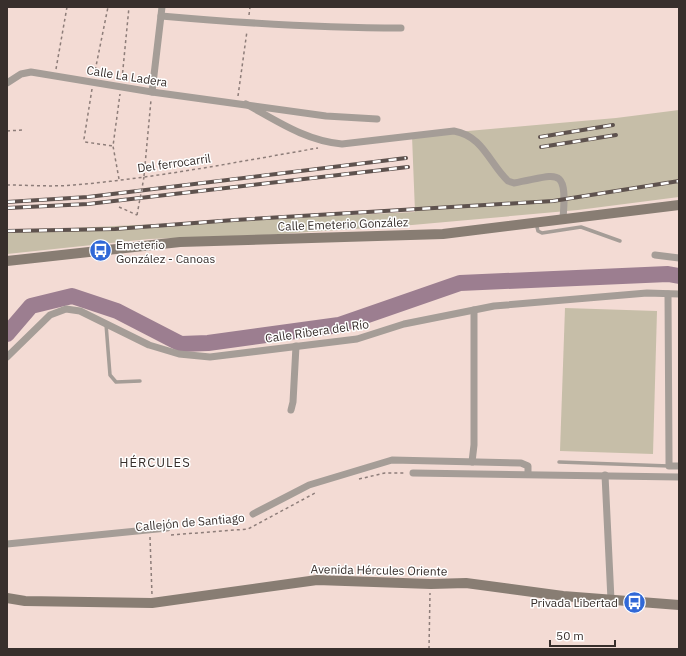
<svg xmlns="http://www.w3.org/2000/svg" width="686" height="656" font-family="'IBM Plex Sans',sans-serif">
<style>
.green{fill:#c6bea8}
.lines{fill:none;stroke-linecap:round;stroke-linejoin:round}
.river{stroke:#9c7e90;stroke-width:16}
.path{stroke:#8d7d79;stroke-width:1.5;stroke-dasharray:3 3;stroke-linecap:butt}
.lane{stroke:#a59d97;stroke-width:3.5}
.street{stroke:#a59d97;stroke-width:7}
.secondary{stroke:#887d73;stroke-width:10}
.rail-casing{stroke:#5e524e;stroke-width:4}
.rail{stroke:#fff;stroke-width:2.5;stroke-dasharray:8;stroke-linecap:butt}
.path-bridge{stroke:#8d7d79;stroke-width:1.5;stroke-dasharray:3 3;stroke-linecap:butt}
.labels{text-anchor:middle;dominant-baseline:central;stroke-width:3;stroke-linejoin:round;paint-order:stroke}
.street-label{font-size:12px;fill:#382f2c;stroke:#fff}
.poi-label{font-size:12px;fill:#382f2c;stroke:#fff;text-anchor:start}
.neighbourhood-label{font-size:13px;letter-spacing:1px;fill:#382f2c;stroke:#fff}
</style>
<rect width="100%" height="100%" fill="#f3dbd4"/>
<!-- green -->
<g class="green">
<path d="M679,110V197L578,210L412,225L265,235L149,239L7,254V231L415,212L412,136L616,118Z"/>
<path d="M565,308L657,311L653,454L560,451Z"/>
</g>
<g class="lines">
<!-- river -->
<path class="river" d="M7,334L31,306L72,296L117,311L181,344L208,343L339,325L460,283L668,274L679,276"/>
<!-- path -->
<g class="path">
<path d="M249,15L250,7"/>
<path d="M56,69L67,7"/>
<path d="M94,76L108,7"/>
<path d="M122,79L129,7"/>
<path d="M92,89L84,139L85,142L113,146"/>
<path d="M238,96L247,31"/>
<path d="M7,131L22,130"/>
<path d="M144,176L151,100"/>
<path d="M119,179L113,146L120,94"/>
<path d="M7,185C29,185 52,187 74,185C156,178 237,162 318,148"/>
<path d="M119,207L137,215"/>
<path d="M359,479L385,473H405"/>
<path d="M171,535L248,529L317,492"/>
<path d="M150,537L152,595"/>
<path d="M429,649L430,593"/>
</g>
<!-- lane -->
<g class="lane">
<path d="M536,223L538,231L542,233L581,227L620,241"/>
<path d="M106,324L110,375L116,382L140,381"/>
<path d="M559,462L669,466"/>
</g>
<!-- street -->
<g class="street">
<path d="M161,16C241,23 320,28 401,28"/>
<path d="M7,83L21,74L31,72L152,92L326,116L377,119"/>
<path d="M152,92L162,7"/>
<path d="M246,104C277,121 306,141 342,144L454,131C483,136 489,163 508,181L514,183C556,176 568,163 563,218"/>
<path d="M655,255L679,258"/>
<path d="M668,294L669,458V466H679"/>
<path d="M7,357L50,315L66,309L80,311L149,345L179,354L210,357L357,339L404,324L494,306L647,293L679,294"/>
<path d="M291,410L293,402L296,346"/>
<path d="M472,462L474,445V310"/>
<path d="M413,473L679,477"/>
<path d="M605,475L611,600"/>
<path d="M253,514L309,485L392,460L521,463L528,466V474"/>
<path d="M7,544L167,528"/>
</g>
<!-- secondary -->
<g class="secondary">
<path d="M7,261L180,242L443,234L679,205"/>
<path d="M7,598L25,601L152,603L317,580L431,584L466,583L563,596L679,605"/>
</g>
<defs>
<g id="rail">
<path d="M540,137L613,125"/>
<path d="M541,147L616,135"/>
<path d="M7,202L88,197L406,158"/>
<path d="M7,208L88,204L408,167"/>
<path d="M7,231L115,229L234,220L553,201L679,181"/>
</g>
</defs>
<!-- rail casing -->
<use href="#rail" class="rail-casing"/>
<!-- rail -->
<use href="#rail" class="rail"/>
<!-- path-bridge -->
<path class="path-bridge" d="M137,215L144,177"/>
</g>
<!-- icons -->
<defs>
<symbol id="bus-disc" viewBox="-11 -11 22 22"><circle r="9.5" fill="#3168d7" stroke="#fff"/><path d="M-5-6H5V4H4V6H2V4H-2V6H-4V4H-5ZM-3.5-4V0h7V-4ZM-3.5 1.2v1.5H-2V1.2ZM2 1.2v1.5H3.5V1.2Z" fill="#fff"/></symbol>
</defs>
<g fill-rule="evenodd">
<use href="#bus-disc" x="88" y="238" width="25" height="25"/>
<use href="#bus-disc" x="622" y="590" width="25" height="25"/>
</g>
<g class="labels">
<!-- street labels -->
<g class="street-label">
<text transform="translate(127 76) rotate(9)">Calle La Ladera</text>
<text transform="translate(174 163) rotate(-8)">Del ferrocarril</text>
<text transform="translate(343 224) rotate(-2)">Calle Emeterio González</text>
<text transform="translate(317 331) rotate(-8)">Calle Ribera del Río</text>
<text transform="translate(190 522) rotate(-5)">Callejón de Santiago</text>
<text transform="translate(379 570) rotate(1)">Avenida Hércules Oriente</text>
</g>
<!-- poi labels -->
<g class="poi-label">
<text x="116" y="244">Emeterio<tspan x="116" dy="14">González - Canoas</tspan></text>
<text x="618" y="602" text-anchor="end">Privada Libertad</text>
</g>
<!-- neighbourhood labels -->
<g class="neighbourhood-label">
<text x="155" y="462">HÉRCULES</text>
</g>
</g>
<!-- border -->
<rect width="686" height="656" fill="none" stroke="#382f2c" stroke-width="16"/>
<!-- scale -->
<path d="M550 640v6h65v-6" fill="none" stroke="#382f2c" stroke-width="2"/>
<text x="556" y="640" font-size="12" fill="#382f2c" stroke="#ffffff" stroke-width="3" paint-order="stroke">50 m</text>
</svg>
